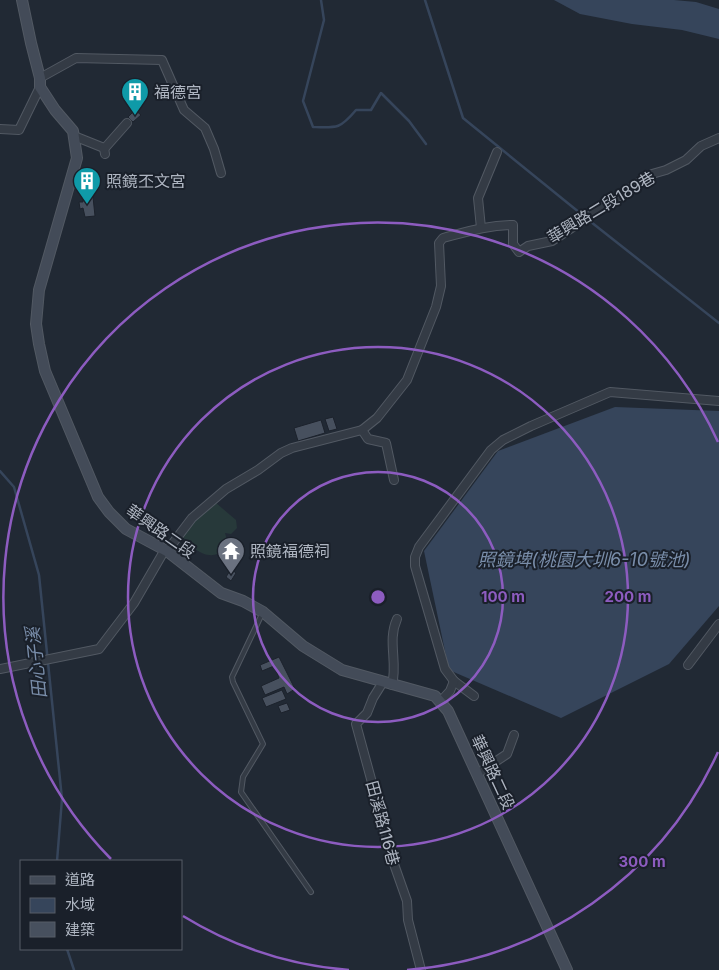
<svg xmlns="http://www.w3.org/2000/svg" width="719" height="970" font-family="Inter,'Noto Sans TC',sans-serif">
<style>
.green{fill:#27393a}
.water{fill:#36455b}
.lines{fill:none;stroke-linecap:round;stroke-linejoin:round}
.stream{stroke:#36455b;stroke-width:2.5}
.building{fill:#47505e;stroke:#1c222c}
.lane-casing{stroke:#525963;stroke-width:6}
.street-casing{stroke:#525963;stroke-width:10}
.secondary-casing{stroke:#525963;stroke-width:12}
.lane{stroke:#343b45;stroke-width:4}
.street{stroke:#343b45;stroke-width:8}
.secondary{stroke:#434b58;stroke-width:10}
.ring{fill:none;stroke:#8d5cc0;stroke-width:2.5}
.labels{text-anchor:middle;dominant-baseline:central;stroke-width:4;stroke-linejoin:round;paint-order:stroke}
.poi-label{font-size:16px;fill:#afb6c2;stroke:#1a202a;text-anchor:start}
.street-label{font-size:16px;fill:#afb6c2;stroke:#1a202a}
.water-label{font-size:18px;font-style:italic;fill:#798da9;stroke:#1a202a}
.centre{fill:#8d5cc0;stroke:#1a202a;stroke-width:2.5}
.ring-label{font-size:15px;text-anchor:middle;font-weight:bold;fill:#8d5cc0;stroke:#1a202a;stroke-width:4;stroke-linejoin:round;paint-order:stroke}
</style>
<rect width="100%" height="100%" fill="#212934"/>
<!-- green -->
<path class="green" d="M216,503L236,520L237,528L231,534L225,533C227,539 227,543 224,548C212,565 191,548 183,537L196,520Z"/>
<!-- water -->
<g class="water">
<path d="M554,0H674L696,2L719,9V39L682,30L632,24L580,14Z"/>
<path d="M615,407L719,411V606L669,664L561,718L449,670L424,551L498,451Z"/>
</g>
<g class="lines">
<!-- stream -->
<g class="stream">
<path d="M321,0L324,20L303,101L313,127C337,128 340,129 356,110H371L381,93L409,121L426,144"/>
<path d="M425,0L463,118L580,213"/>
<path d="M591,222L719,323"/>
<path d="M0,471L14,487L39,575L62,799L57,861"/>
<path d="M67,949L74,970"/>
</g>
</g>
<!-- building -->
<g class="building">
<path d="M135,110L141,115L133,122L128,117Z"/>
<path d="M93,197L95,216L85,217L83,208L80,209L79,202H83V198Z"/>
<path d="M333,417L337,429L329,431L325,419Z"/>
<path d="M321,420L325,433L298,441L294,428Z"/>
<path d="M231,569L236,573L231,581L226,577Z"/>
<path d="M279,657L295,689L287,694L284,687L265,695L261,686L279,678L274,666L262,671L260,665Z"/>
<path d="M282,690L286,699L266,707L262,698Z"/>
<path d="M287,703L290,710L281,713L278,706Z"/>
</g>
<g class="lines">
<defs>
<path id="lane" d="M262,614L232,677L233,682L263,744L243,777L241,792L311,892"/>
<g id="street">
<path d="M40,78L76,58L162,60L184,110L205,128L214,149L221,173"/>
<path d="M0,129L19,130L40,87"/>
<path d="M74,136L104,148L105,154"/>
<path d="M104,149L127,123"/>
<path d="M481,228L478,198L497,152"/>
<path d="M362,430L368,439L386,443L394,480"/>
<path d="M688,665L719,624"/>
<path d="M0,669L99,649L134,603L163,553L167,551L192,518L226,489L258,470L281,453L292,448L362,430L377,418L407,380L436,307L441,286L439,243L443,238C466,232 488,225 513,225V244L519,252L528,246L552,241L652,174L666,170L686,160L701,146L719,138"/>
<path d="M383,682L373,698L367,713L356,724L395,867L407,901L408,920L421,970"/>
<path d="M392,685C398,662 387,641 397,619"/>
<path d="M474,696L454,681L445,669L415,566V557L419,547L491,450L503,440L531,426L610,392L719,401"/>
<path d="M440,702L450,691L454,681"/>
<path d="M477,774L507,754L514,735"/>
</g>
<path id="secondary" d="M22,0L31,43L40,78V87L55,110L73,131L77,158L39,290L36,324L39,344L45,371L98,497L109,512L126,529L167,551L221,593L243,601L263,612L303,646L342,670L435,696L448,711L567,970"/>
</defs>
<!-- lane casing -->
<use href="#lane" class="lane-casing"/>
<!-- street casing -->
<use href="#street" class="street-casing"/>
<!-- secondary casing -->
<use href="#secondary" class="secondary-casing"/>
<!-- lane -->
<use href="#lane" class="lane"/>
<!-- street -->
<use href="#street" class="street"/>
<!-- secondary -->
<use href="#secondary" class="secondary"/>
</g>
<!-- distance rings -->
<g class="ring">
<circle cx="378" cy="597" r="125"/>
<circle cx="378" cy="597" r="250"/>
<path d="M718 752A374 374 0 0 1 407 970M349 970A374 374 0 0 1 183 916M111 859A374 374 0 1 1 718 442"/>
</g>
<!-- icons -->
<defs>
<symbol id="building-pin" viewBox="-11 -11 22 30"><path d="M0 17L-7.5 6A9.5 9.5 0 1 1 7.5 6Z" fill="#0f9aa8" stroke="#1a202a"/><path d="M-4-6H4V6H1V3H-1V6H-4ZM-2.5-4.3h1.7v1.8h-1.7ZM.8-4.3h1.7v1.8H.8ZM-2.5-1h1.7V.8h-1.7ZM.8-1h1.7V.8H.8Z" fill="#fff"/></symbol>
<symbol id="temple-pin" viewBox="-11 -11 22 30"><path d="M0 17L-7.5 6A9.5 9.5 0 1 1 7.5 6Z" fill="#6b7280" stroke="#1a202a"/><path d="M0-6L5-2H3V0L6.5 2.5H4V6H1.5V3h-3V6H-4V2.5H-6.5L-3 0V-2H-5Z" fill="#fff"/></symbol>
</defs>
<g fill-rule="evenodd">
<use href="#building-pin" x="119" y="76" width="32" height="43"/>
<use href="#building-pin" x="71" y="165" width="32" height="43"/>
<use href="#temple-pin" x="215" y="535" width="32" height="43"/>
</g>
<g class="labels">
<!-- poi labels -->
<g class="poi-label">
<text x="154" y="92">福德宮</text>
<text x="106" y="181">照鏡丕文宮</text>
<text x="250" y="551">照鏡福德祠</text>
</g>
<!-- street labels -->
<g class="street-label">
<text transform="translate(601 207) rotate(-31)">華興路二段189巷</text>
<text transform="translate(161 531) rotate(35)">華興路二段</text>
<text transform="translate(493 772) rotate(65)">華興路二段</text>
<text transform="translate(383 823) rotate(75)">田溪路116巷</text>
</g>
<!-- water labels -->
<g class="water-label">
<text x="584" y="559">照鏡埤(桃園大圳6-10號池)</text>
<text transform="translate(36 663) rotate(-96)">田心子溪</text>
</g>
</g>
<circle cx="378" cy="597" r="8" class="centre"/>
<g class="ring-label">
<text x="503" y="602">100 m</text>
<text x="628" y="602">200 m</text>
<text x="642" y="867">300 m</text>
</g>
<!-- legend -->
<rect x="20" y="860" width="162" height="90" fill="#1a202a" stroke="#565c67"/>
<rect x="30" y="876" width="25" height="8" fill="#434b58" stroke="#565c67"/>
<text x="65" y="885" font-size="15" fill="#afb6c2">道路</text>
<rect x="30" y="898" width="25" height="15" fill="#36455b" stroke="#565c67"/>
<text x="65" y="910" font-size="15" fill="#afb6c2">水域</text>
<rect x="30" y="922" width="25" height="15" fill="#47505e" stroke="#565c67"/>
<text x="65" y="935" font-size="15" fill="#afb6c2">建築</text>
</svg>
